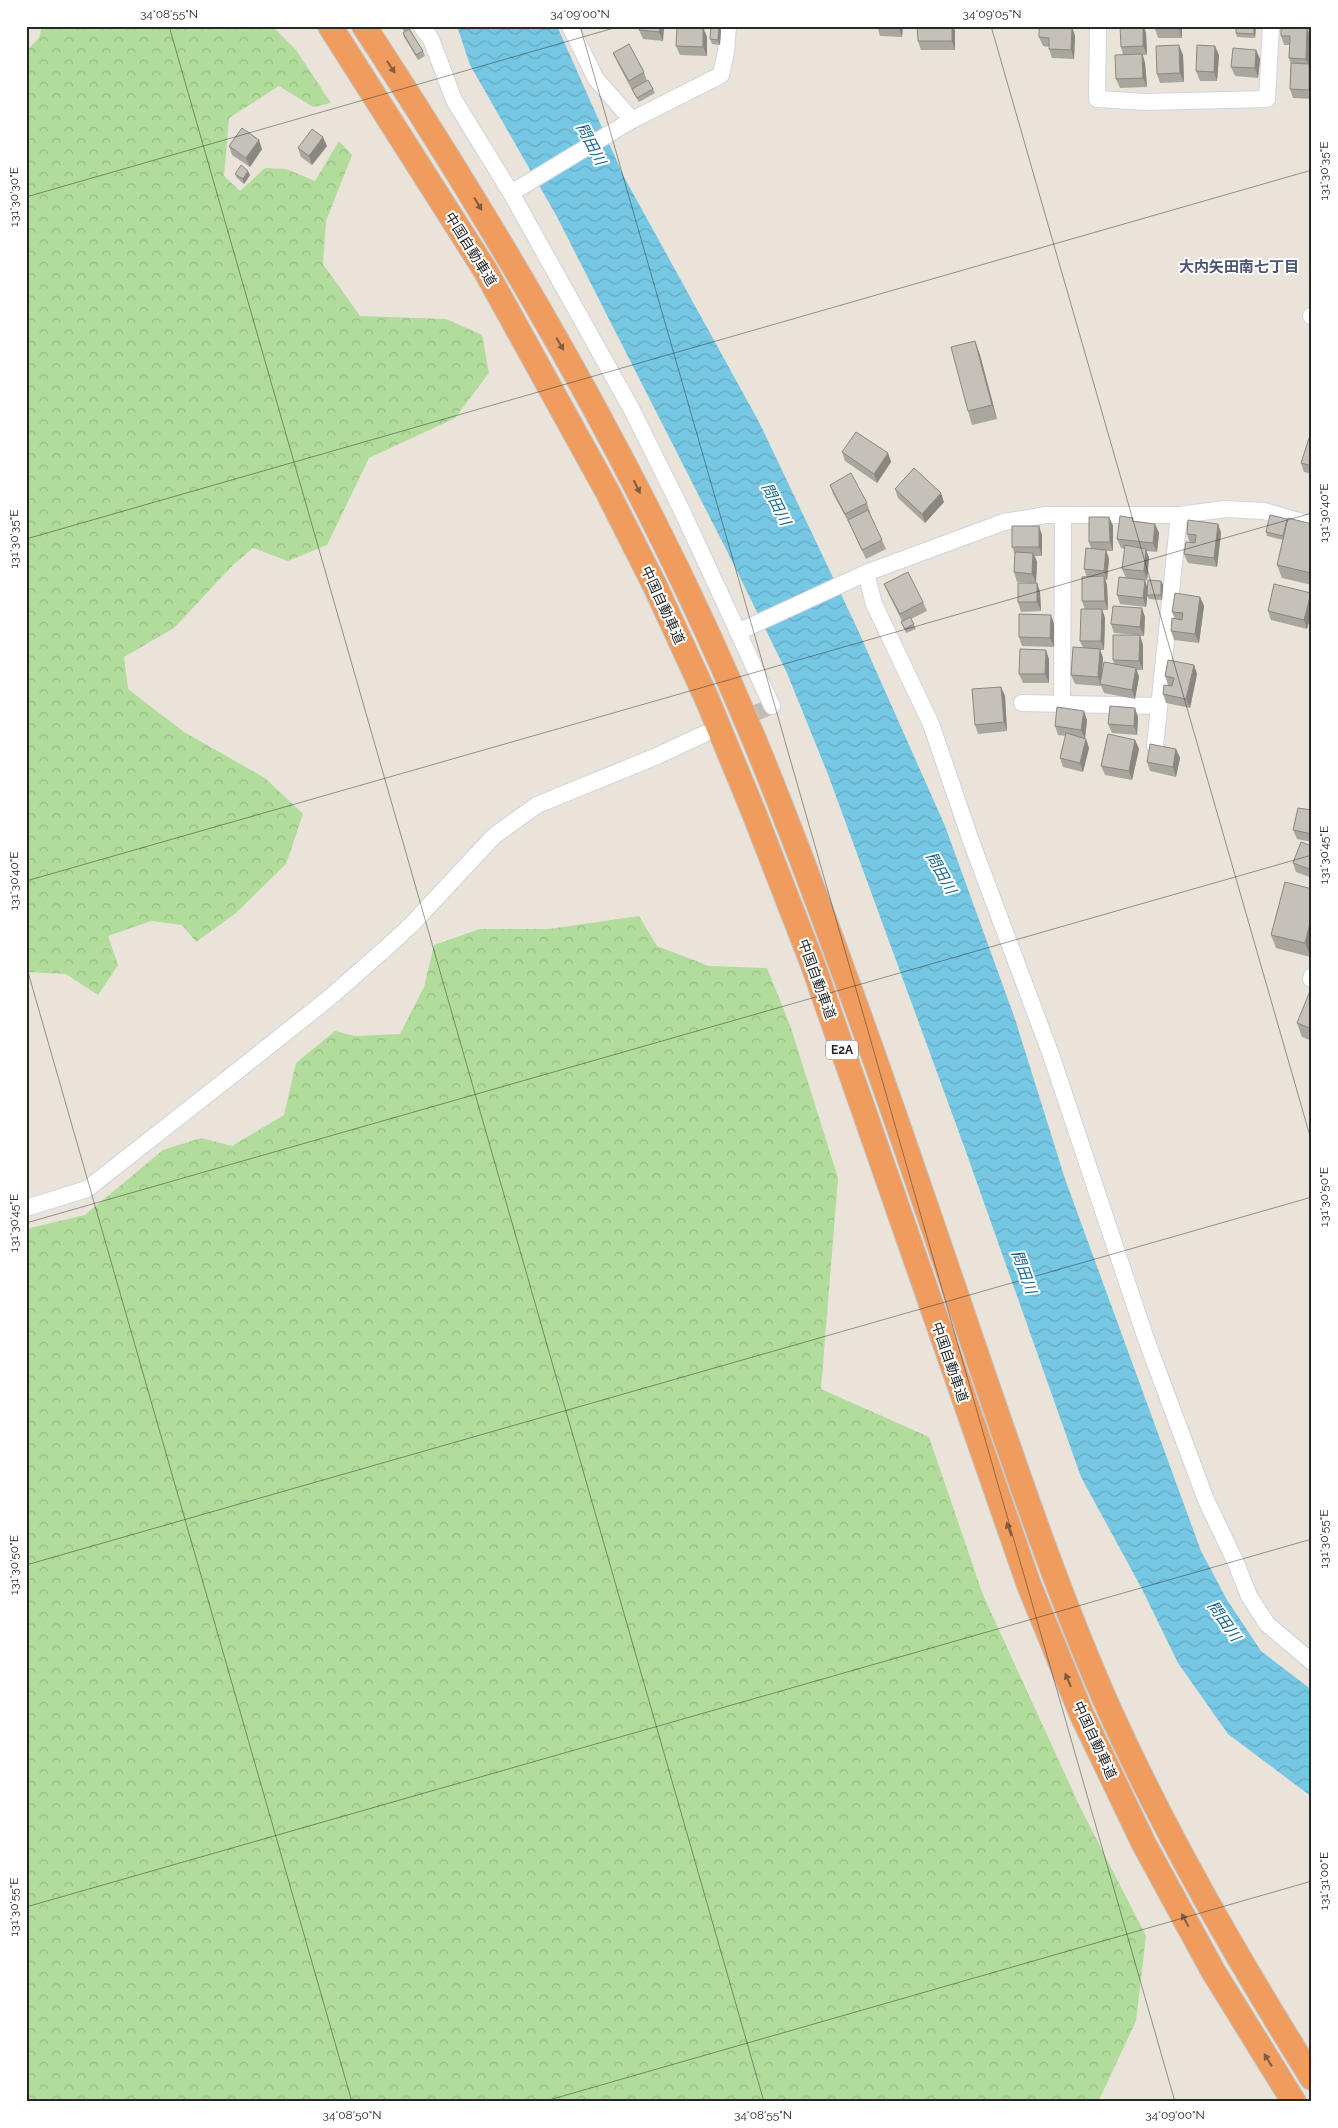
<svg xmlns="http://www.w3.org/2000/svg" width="1338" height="2128" font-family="Raleway,'Noto Sans JP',sans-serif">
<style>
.forest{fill:url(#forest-crowns)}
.water{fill:url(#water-waves)}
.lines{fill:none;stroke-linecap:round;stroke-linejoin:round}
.minor-tunnel{stroke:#c2beb6;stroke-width:16;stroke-dasharray:16 8;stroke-linecap:butt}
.minor-casing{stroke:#d0d3e0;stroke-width:18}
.highway-casing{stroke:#c3c3c3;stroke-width:26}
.minor{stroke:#fff;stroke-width:16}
.highway{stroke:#f09c5e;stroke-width:24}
.wall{fill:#a9a69f}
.shaded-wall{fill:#8a8782}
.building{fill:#c5c1b9;stroke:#8a8782}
.oneway{fill:#825c40}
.ticks{fill:none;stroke:#282828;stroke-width:1;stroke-opacity:0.45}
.labels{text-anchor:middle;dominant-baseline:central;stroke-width:4;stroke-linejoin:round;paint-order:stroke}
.shield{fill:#fff;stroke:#686868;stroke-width:1}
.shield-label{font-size:12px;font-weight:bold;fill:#282828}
.street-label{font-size:14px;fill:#282828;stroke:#fff}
.water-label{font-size:15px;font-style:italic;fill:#18658c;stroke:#fff}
.neighbourhood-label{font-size:15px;font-weight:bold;fill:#4c5474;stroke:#fff}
.neatline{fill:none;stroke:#282828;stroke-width:2}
.ticks-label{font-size:12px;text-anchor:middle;fill:#282828}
</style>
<defs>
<pattern id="forest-crowns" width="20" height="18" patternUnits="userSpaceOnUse" patternTransform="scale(1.25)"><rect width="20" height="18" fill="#b1dc9b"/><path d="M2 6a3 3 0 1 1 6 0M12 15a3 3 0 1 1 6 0" fill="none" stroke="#98bd86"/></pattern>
<pattern id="water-waves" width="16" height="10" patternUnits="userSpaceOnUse" patternTransform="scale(1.25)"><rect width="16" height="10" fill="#75c7e4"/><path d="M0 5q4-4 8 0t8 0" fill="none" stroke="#65abc4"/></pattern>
</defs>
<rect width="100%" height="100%" fill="#e9e3da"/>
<!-- forest -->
<g class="forest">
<path d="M42,26H272L296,50L331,103L313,107L279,86L229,118L224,176L240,191L265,168L286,169L315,181L339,141L352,155L326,221L323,264L360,316L446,319L482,335L489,373L455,418L369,458L327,545L288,561L253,548L233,565L174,628L124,657L128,689L184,732L265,778L303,814L286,864L236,913L196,942L182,925L151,921L108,936L118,965L98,995L66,974L26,972V51L39,38Z"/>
<path d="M639,916L657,946L709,966L767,968L790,1025L838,1178L821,1389L929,1437L983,1595L1080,1807L1146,1936L1136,2021L1098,2102H26V1229L85,1215L163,1150L201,1138L232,1146L284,1115L296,1063L335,1031L355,1036L400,1034L424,987L434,945L480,929H549Z"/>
</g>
<!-- water -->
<path class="water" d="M457,26H557L624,177L759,422L857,628L945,826L1015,1019L1065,1179L1201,1551L1227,1600L1261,1651L1312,1690V1797L1228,1734L1178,1663L1142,1589L1081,1477L965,1149L829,777L787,673L728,553L556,215L470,65Z"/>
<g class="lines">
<!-- minor-tunnel -->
<path class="minor-tunnel" d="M711,732L772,706"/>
<defs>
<g id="minor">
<path d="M421,26L431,39L454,100L511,193L632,120L721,75L726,52L728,26"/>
<path d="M570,26L596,79L632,120"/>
<path d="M1098,26L1097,99L1146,102L1267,99L1271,26"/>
<path d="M511,193L632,410L682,511L738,632"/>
<path d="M1311,316H1312"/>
<path d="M866,573L874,604L931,724L971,841L1051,1055L1146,1339L1206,1500L1236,1563L1249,1596L1267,1624L1312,1662"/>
<path d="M1022,703L1158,706"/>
<path d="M1062,704L1063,515"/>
<path d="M772,706L738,632L866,573L1004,522L1046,515H1179L1225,509L1264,511L1312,525"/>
<path d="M1155,746L1179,515"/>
<path d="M1311,979L1312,976"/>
<path d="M26,1208L87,1189L231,1076L328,999L385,949L412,924L494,836L537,805L657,756L704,734"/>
</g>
<g id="highway">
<path d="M330,26L485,270L607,491L655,586L707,699L754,813L813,965L1029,1585L1082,1715L1144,1844L1213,1971L1294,2102"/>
<path d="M364,26C526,274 675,532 782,809C850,982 910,1159 970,1335C1013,1460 1055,1587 1109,1709C1167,1837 1237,1958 1312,2078"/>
</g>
</defs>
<!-- minor casing -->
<use href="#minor" class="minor-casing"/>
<!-- highway casing -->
<use href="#highway" class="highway-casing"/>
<!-- minor -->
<use href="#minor" class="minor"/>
<!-- highway -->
<use href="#highway" class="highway"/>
</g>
<!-- wall -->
<g class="wall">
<path d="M401,26H409L410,29L423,51L425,56L418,60L404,37L403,33L404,32Z"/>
<path d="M664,26L663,41L643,39L639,30Z"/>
<path d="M707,26V29H704L707,37V56L680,55L676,46L677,27Z"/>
<path d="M711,26H720L721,30L720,45L712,44L710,39Z"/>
<path d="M877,26H903L902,37L880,36Z"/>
<path d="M916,26H953L955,31V50H921L918,41L917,28Z"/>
<path d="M1154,26H1182V38H1158Z"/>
<path d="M1256,26L1255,38L1237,37L1236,33Z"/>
<path d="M1281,26H1309V30H1308L1310,37L1309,64L1312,70V99L1293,98L1290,89L1291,64L1289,58V45H1284L1281,36Z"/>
<path d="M1146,33L1147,55H1143L1145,63L1147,87L1120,88L1116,79L1123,55L1121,47Z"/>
<path d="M1075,36L1074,59L1052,58L1049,49V47L1043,46L1039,37Z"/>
<path d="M1256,50L1260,59L1258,78L1235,76L1231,67Z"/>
<path d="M613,53L644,72L647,81L653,89L655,93L639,102L632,90L617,62Z"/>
<path d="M1183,55L1184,82L1160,83L1157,74Z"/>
<path d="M1219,55L1217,81H1200L1196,71Z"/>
<path d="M229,146L262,149L250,167L232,155Z"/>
<path d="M327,146L312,165L301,157L298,148Z"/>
<path d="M235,174L250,175L244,184L237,178Z"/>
<path d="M975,341L980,355L997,419L972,425L968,411Z"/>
<path d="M1312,429V474L1304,472L1301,463Z"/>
<path d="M842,452L888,453L891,462L877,483L845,461Z"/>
<path d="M830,485L867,503L870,512L869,513L882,540L886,549L866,559L849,523L833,494Z"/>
<path d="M895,489L944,502L925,523L898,498Z"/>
<path d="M1109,517L1113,526V551H1106L1109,559L1107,580H1105L1107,585L1108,610H1102L1105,618L1104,650H1100L1103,658L1102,675L1114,664L1113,660L1138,635L1114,633L1111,624L1145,617L1144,636H1140L1143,645V670H1137L1139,677L1135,699L1104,693L1101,686L1075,684L1071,675L1083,648L1080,641L1085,609L1082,601L1087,577L1084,569L1091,548L1089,542Z"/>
<path d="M1287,519L1312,524V585L1282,578L1277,565L1283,540L1267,536L1266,532Z"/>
<path d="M1134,521L1155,524L1159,533L1157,552L1146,551L1149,558L1147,580L1126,578L1122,569L1125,549L1121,548L1117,539Z"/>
<path d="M1218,524L1221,533L1217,567L1188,563L1184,554L1190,543L1187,534Z"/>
<path d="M1042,535V556H1035L1037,562L1036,583L1017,582L1014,572L1015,554L1012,547Z"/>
<path d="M1145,580L1147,588L1161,581L1163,585L1162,600L1149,599L1147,596L1146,607L1120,604L1117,595Z"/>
<path d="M1037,583L1040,592L1041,611L1021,612L1018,602Z"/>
<path d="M884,584L923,602L927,611L911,619L916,629L906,633L901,622L902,621L888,593Z"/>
<path d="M1311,593L1312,596V611L1307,629L1271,620L1268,611Z"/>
<path d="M1200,597L1204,606L1199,643L1174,640L1171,631L1175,619L1172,612Z"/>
<path d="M1054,624V647L1022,646L1019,637Z"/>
<path d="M1049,659V683H1023L1019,674Z"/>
<path d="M1194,665L1197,674L1190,708L1166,703L1163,694L1168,685L1165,676Z"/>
<path d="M1005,696L1007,731L978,734L975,725Z"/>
<path d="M1138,717L1137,735L1112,733L1108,724Z"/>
<path d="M1087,720L1085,738L1086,739L1089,748L1083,772L1063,767L1060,758L1066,736L1058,735L1055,726Z"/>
<path d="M1135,740L1139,749L1132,780L1105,775L1101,766Z"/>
<path d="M1176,749L1180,758L1176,777L1150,771L1147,762Z"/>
<path d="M1312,810V842L1297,839L1293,830Z"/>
<path d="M1312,846V878L1296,872L1293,863Z"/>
<path d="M1285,882L1310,957L1276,948L1271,935Z"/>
<path d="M1312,986V1041L1302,1037L1297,1023Z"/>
</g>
<!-- shaded-wall -->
<g class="shaded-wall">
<path d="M660,26H664L663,41L659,32Z"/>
<path d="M719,26L721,30L720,45L718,40Z"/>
<path d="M899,26H903L902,37L899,28Z"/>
<path d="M952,26H953L955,31V50L952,41Z"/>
<path d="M1072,26L1075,36L1074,59L1071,50Z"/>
<path d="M1143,26H1144L1146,33L1147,55L1143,46Z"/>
<path d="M1178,26H1182V38Z"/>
<path d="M1254,26H1256L1255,38L1254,34Z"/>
<path d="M1307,27L1310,37L1309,68L1306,59Z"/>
<path d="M703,28L707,37V56L703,47Z"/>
<path d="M1179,45L1183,55L1184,82L1180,73Z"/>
<path d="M1215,46L1219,55L1217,81L1214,72Z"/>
<path d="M1256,50L1260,59L1258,78L1255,68Z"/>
<path d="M1142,54L1145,63L1147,87L1143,78Z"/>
<path d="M1309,64L1312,70V98L1309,90Z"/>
<path d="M323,137L327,146L312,165L309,156Z"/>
<path d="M259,140L262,149L250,167L246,158Z"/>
<path d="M248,171L250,175L244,184L243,179Z"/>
<path d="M975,341L980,355L997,419L992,405Z"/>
<path d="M888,453L891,462L877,483L874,474Z"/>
<path d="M941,493L944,502L925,523L922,514Z"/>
<path d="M1109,517L1113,526V551L1110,542Z"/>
<path d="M1155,524L1159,533L1157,552L1153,543Z"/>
<path d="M1218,524L1221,533L1217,567L1214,558Z"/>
<path d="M1039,526L1042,535V556L1039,547Z"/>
<path d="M1146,549L1149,558L1147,580L1144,571Z"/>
<path d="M1106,550L1109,559L1107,580L1104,571Z"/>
<path d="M1033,553L1037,562L1036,583L1032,574Z"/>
<path d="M1104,576L1107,585L1108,610L1105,601Z"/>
<path d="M1145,580L1148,590L1146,607L1143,598Z"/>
<path d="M1161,581L1163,585L1162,600L1161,595Z"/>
<path d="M1037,583L1040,592L1041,611L1037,602Z"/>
<path d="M1311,593L1312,596V611L1307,629L1304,620Z"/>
<path d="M1200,597L1204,606L1199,643L1195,634Z"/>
<path d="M1142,608L1145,617L1144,636L1140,627Z"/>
<path d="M1102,609L1105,618L1104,650L1101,641Z"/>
<path d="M1051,615L1054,624V647L1050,638Z"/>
<path d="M1140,635L1143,645V670L1139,661Z"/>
<path d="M1100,649L1103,658L1101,684L1098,677Z"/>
<path d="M1046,650L1049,659V683L1045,674Z"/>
<path d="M1194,665L1197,674L1190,708L1186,699Z"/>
<path d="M1136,668L1139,677L1135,699L1132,690Z"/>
<path d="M1001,687L1005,696L1007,731L1004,722Z"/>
<path d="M1135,708L1138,717L1137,735L1134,726Z"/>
<path d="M1084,711L1087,720L1085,739L1081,730Z"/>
<path d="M1086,739L1089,748L1083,772L1080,763Z"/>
<path d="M1135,740L1139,749L1132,780L1129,771Z"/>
<path d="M1176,749L1180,758L1176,777L1173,767Z"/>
<path d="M1312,915V948L1310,957L1305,943Z"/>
</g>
<!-- building -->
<g class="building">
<path d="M640,26H660L659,32L639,30Z"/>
<path d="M711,26H719L718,40L710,39Z"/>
<path d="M877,26H899V28Z"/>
<path d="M917,26H952V41H918Z"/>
<path d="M1039,26H1072L1071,50L1049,49V38L1039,37Z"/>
<path d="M1120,26H1143V46L1121,47Z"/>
<path d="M1236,26H1254V34L1236,33Z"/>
<path d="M1281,26L1307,27L1306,59L1289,58L1290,36H1281Z"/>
<path d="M677,27L703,28V47L676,46Z"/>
<path d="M409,29L423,51L416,55L403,33Z"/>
<path d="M629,44L644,72L629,81L613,53Z"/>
<path d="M1179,45L1180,73L1157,74L1156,46Z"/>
<path d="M1197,45L1215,46L1214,72L1196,71Z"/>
<path d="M1233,48L1256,50L1255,68L1231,67Z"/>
<path d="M1142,54L1143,78L1116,79L1115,55Z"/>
<path d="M1291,63L1309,64V90L1290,89Z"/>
<path d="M648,80L653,89L637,98L632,89Z"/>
<path d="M242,128L259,140L246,158L229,146Z"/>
<path d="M312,129L323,137L309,156L298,148Z"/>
<path d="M241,165L248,171L243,179L235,174Z"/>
<path d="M975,341L992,405L968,411L951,347Z"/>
<path d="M1312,429V466L1301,463Z"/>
<path d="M856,432L888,453L874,474L842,452Z"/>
<path d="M914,468L941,493L922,514L895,489Z"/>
<path d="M851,473L867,503L845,514L830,485Z"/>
<path d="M868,510L882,540L862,550L848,520Z"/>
<path d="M1270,515L1287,519L1283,536L1266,532Z"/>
<path d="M1120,516L1133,518L1132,521L1155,524L1153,543L1117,539Z"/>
<path d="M1089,517H1109L1110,542H1089Z"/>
<path d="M1288,518L1312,524L1311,573L1277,565Z"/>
<path d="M1188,520L1218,524L1214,558L1184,554L1186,542L1195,543L1196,535L1187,534Z"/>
<rect x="1012" y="526" width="27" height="21"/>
<path d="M1125,545L1146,549L1144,571L1122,569Z"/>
<path d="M1086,548L1106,550L1104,571L1084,569Z"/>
<path d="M1015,552L1033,553L1032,574L1014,572Z"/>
<path d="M908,572L923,602L900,614L884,584Z"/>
<path d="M1104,576L1105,601H1082V577Z"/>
<path d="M1119,577L1145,580L1143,598L1117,595Z"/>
<path d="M1148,580L1161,581V595H1147Z"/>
<rect x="1018" y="583" width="19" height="19"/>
<path d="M1274,584L1311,593L1304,620L1268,611Z"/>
<path d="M1175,593L1200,597L1195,634L1171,631L1172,618L1182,620L1183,613L1172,612Z"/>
<path d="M1113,606L1142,608L1140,627L1111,624Z"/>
<path d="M1081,609H1102L1101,641H1080Z"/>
<path d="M1019,614L1051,615L1050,638L1019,637Z"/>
<path d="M910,617L914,624L905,629L901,622Z"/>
<path d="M1113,635H1140L1139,661L1113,660Z"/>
<path d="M1073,647L1100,649L1098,677L1071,675Z"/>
<path d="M1020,649L1046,650L1045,674H1019Z"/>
<path d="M1168,660L1194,665L1186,699L1163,694L1164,685L1172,686L1174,678L1165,676Z"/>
<path d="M1104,662L1136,668L1132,690L1100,684Z"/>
<path d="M1001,687L1004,722L975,725L972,689Z"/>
<path d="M1110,706L1135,708L1134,726L1108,724Z"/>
<path d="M1057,707L1084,711L1081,730L1055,726Z"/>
<path d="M1066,733L1086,739L1080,763L1060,758Z"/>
<path d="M1108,734L1135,740L1129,771L1101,766Z"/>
<path d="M1150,744L1176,749L1173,767L1147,762Z"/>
<path d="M1298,808L1312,810V834L1293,830Z"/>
<path d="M1301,842L1312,846V870L1293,863Z"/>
<path d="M1285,882L1312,889V915L1305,943L1271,935Z"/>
<path d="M1312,986V1029L1297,1023Z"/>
</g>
<!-- one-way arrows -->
<defs><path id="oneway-solid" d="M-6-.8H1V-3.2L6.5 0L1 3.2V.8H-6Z" transform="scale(1.25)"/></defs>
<g class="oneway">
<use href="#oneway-solid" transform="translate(391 67) rotate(57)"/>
<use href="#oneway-solid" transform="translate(478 204) rotate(59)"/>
<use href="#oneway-solid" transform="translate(560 344) rotate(60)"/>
<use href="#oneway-solid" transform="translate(637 487) rotate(64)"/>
<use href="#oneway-solid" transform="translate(1009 1529) rotate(-110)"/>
<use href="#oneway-solid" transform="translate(1068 1680) rotate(-113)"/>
<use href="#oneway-solid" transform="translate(1185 1920) rotate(-118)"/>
<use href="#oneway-solid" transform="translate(1268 2060) rotate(-122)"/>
</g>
<!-- ticks -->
<path class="ticks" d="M169,26L764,2102M580,26L1175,2102M991,26L1312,1143M26,197L621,26M26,539L1312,170M26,881L1312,513M26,965L352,2102M26,1223L1312,855M26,1565L1312,1197M26,1907L1312,1539M542,2102L1312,1881"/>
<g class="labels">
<!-- shield labels -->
<rect class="shield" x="826" y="1040.5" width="32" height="19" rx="4"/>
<g class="shield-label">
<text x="842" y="1050">E2A</text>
</g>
<!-- street labels -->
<g class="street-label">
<text transform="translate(471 249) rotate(58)">中国自動車道</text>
<text transform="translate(663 605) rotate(65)">中国自動車道</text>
<text transform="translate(817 979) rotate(70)">中国自動車道</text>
<text transform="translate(950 1362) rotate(71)">中国自動車道</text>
<text transform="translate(1095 1740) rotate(65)">中国自動車道</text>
</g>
<!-- water labels -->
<g class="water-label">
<text transform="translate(591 144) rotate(62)">問田川</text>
<text transform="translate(776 504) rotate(63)">問田川</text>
<text transform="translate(941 873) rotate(61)">問田川</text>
<text transform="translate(1024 1272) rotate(70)">問田川</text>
<text transform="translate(1224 1621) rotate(55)">問田川</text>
</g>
<!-- neighbourhood labels -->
<g class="neighbourhood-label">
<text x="1239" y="267">大内矢田南七丁目</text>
</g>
</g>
<!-- border -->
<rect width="1338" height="2128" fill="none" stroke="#ffffff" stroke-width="55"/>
<rect x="28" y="28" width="1282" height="2072" class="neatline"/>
<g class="ticks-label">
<text x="169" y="18">34°08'55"N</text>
<text x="580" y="18">34°09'00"N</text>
<text x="992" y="18">34°09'05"N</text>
<text transform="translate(1324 171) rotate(-90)" y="4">131°30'35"E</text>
<text transform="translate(14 197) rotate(-90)" y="4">131°30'30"E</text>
<text transform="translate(1324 513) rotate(-90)" y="4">131°30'40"E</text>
<text transform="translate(14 539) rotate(-90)" y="4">131°30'35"E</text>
<text transform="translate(1324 855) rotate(-90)" y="4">131°30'45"E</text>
<text transform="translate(14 881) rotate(-90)" y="4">131°30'40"E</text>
<text transform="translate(1324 1197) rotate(-90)" y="4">131°30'50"E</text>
<text transform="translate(14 1223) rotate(-90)" y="4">131°30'45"E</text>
<text transform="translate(1324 1539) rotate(-90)" y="4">131°30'55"E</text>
<text transform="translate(14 1565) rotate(-90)" y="4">131°30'50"E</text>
<text transform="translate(1324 1881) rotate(-90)" y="4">131°31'00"E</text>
<text transform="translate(14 1907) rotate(-90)" y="4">131°30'55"E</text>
<text x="352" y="2119">34°08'50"N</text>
<text x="763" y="2119">34°08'55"N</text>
<text x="1175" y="2119">34°09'00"N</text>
</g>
</svg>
